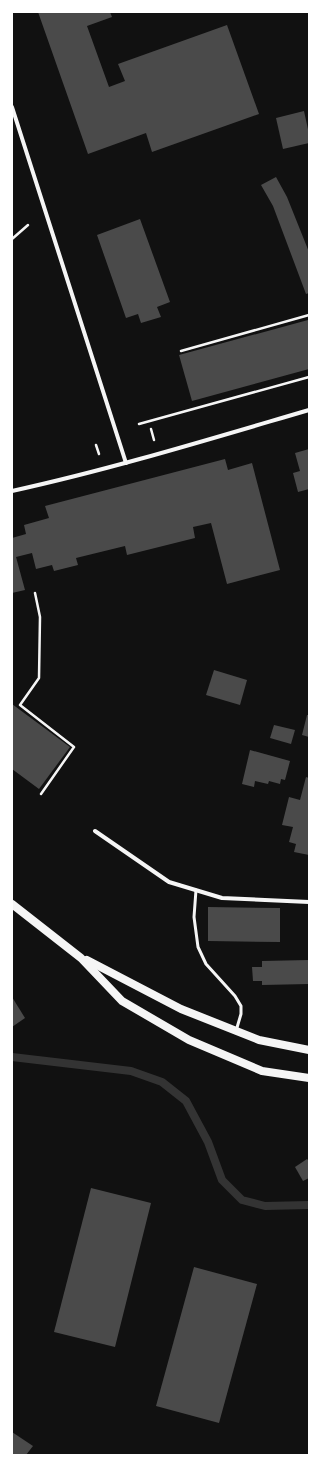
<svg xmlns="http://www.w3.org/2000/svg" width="321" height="1467" font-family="'Roboto Condensed',sans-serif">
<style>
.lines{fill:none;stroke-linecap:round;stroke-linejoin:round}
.stream{stroke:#333;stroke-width:8}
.building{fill:#4a4a4a}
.path{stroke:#f5f5f5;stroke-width:2.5}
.service{stroke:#f5f5f5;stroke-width:3}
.minor{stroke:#f5f5f5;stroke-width:4}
.secondary{stroke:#f5f5f5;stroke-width:8}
</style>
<rect width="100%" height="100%" fill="#111"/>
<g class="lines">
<!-- stream -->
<path class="stream" d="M12,1057L131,1071L162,1082L186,1101L208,1142L222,1180L242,1200L265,1206L309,1205"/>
</g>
<!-- building -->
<g class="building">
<path d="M38,12H110L112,17L87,26L109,87L125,81L118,64L227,25L259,114L152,152L146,133L88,154Z"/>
<path d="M304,111L309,134V143L283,149L276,118Z"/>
<path d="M276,177L287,197L309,252V293L306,294L273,206L261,185Z"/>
<path d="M140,219L170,302L157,307L161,317L141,323L138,314L126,318L97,235Z"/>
<path d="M308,320L309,369L192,401L179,355Z"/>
<path d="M309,449V489L298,492L293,473L300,471L295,453Z"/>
<path d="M225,459L228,470L252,463L280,570L227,584L211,523L193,527L195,538L127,555L125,546L76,558L78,565L54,571L52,565L36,569L32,553L16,557L25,590L12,593V538L26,534L24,525L49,518L45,506Z"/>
<path d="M214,670L247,680L240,705L206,695Z"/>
<path d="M12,704L70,747L39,789L12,769Z"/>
<path d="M307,715H309V737L302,735Z"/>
<path d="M274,725L295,730L291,744L270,738Z"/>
<path d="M250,750L290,761L285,780L281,779L280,784L269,781L268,784L255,781L254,787L242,784Z"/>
<path d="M306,777L309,778V855L294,852L296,844L289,842L293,827L282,825L289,797L300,800Z"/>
<path d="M208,907L280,908V942L208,941Z"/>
<path d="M309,960V984L262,985V981H253L252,967H262V961Z"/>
<path d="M12,997L25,1018L12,1027Z"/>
<path d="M307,1159L309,1161V1178L303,1181L295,1167Z"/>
<path d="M91,1188L151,1203L115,1347L54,1332Z"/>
<path d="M194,1267L257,1284L219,1423L156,1406Z"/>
<path d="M12,1432L33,1446L26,1455H12Z"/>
</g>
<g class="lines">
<!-- path -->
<g class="path">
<path d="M12,239L28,225"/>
<path d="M181,351L309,315"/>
<path d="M139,424L309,377"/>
<path d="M151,429L154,440"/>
<path d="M96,445L99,454"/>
<path d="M35,593L40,617L39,678L20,705L74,747L41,794"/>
</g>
<!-- service -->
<path class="service" d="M196,890L194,917L198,947L206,964L235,996L241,1006V1014L236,1031"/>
<!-- minor -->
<g class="minor">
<path d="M12,107L126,463"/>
<path d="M12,491C112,469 210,439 309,410"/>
<path d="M95,831L169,882L222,898L309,902"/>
</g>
<!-- secondary -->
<g class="secondary">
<path d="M12,904L81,958L122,1001L189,1040L262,1071L309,1078"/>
<path d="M87,960L181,1009L259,1040L309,1050"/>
</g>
</g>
<!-- border -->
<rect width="321" height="1467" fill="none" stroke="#ffffff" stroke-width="26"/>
</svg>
